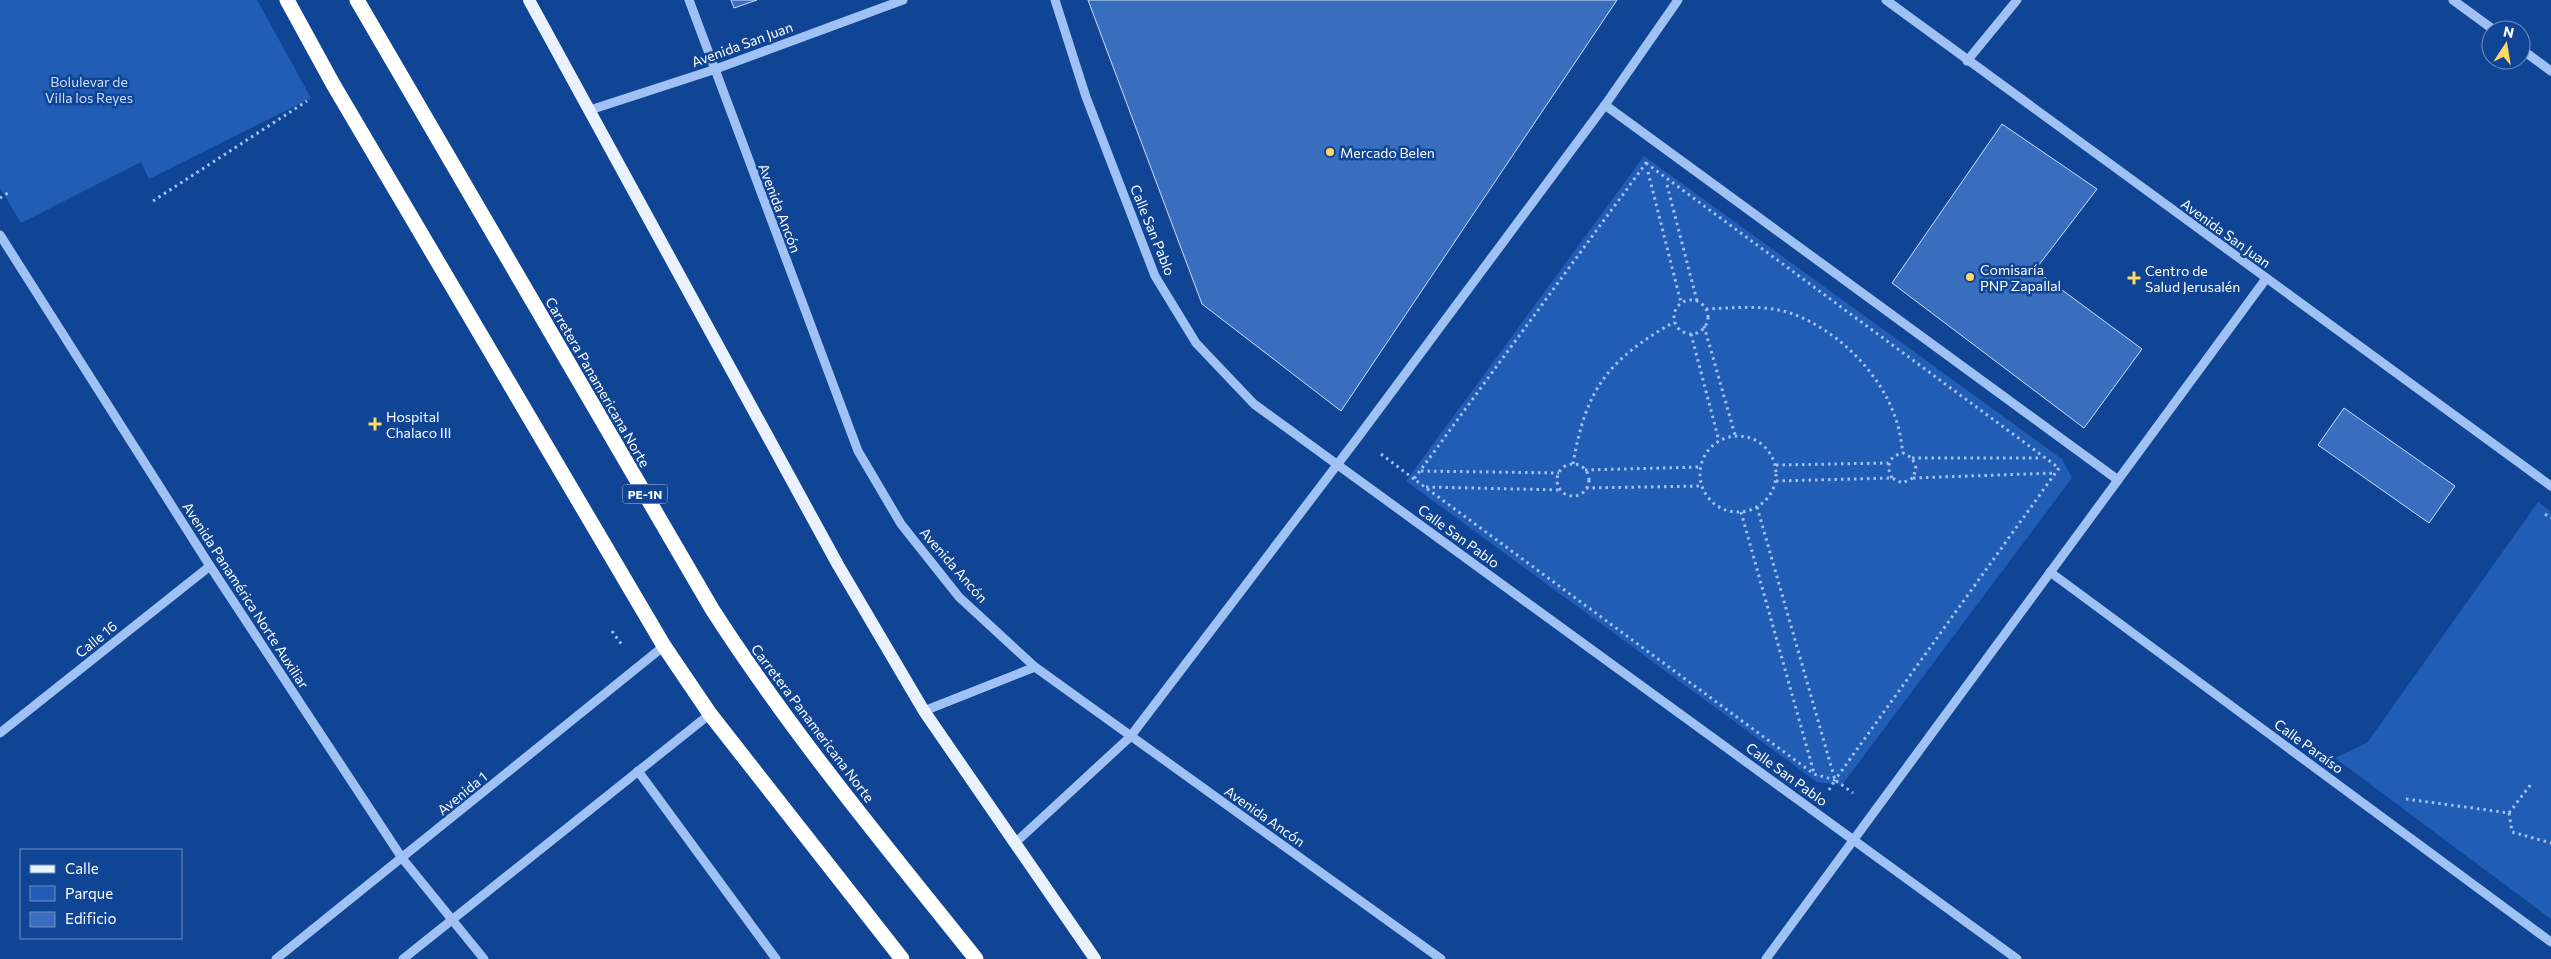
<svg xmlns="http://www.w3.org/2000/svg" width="2551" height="959" font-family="Commissioner,sans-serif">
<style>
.green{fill:#225db5}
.building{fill:#396ebe;stroke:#c7ddfe}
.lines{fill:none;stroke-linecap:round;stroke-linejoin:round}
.path{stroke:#9fc1f4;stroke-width:3;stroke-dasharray:2.5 4;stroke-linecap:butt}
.minor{stroke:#9fc1f4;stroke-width:9}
.major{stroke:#ebf2ff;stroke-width:12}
.highway{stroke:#fff;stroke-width:15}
.poi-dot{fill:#ffd961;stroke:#104495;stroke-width:2}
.labels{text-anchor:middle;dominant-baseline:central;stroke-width:5;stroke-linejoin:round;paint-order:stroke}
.shield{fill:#104495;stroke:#b7c7df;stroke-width:1}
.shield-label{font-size:12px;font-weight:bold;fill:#fff}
.street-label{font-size:14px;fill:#fff;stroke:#104495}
.park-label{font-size:14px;fill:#c7ddfe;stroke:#104495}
.poi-label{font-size:14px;fill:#fff;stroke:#104495;text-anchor:start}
</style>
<rect width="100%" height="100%" fill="#104495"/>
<!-- green -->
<g class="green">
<path d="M0,0H257L311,98L149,179L141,162L21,223L0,188Z"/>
<path d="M1644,156L2062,459L2072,478L1842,785L1817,782L1406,481Z"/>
<path d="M2538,502L2551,512V919L2335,758L2367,743Z"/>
</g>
<!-- building -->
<g class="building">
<path d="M731,0H757L734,8Z"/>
<path d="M1088,0H1617L1341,411L1202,304Z"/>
<path d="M2002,124L2097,189L2035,270L2142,349L2084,428L1892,283Z"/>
<path d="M2344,408L2455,486L2429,523L2318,445Z"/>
</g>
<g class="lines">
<!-- path -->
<g class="path">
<path d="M1646,163L2059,468L1835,780L1814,774L1414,479Z"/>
<path d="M1648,172L1681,303"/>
<path d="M1667,185L1697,301"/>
<path d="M0,198L8,193"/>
<path d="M153,201L307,101"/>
<circle cx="1691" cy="317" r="17"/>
<path d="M1706,309C1734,308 1766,304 1793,314C1837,330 1882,374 1896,420C1900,430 1901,442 1903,453"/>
<path d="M1704,326L1735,435"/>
<path d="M1691,334L1719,441"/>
<circle cx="1738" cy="474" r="38"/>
<path d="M1381,454L1414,479"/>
<path d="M1912,458H2039"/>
<path d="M1573,464C1586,388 1608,360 1674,322"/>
<circle cx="1573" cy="480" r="16"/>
<path d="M1776,465L1888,463"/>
<path d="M1585,470L1700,467"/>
<path d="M1421,471L1559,473"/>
<path d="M1913,478L2056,473"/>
<path d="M1776,481L1892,478L1902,483L1913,478L1916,468L1912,458L1903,453C1888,456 1886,467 1892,478"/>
<path d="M1426,487L1561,490"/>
<path d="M1586,488L1702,486"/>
<path d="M1757,507L1835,780"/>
<path d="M1741,512L1814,773"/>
<path d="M2545,514L2551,518"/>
<path d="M612,631L622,645"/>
<path d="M1829,790L1835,780L1853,793"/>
<path d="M2406,799L2509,813L2531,784"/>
<path d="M2509,813L2512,832L2551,843"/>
</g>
<!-- minor -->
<g class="minor">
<path d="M689,0L858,451L901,524L959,597L1035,667L1441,959"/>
<path d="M1055,0L1086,97L1155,276L1196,343L1254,404L2017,959"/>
<path d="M1886,0L2551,486"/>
<path d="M2453,0L2494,30"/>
<path d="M2521,49L2551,71"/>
<path d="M1967,61L2017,0"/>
<path d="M1605,105L2118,480"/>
<path d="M590,110L713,70L903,0"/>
<path d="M0,235L210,566L402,858L484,959"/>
<path d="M2050,572L2551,942"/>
<path d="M924,711L1035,667"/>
<path d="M0,733L210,566"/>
<path d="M638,771L776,959"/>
<path d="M1015,843L1130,737L1359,436L1605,105L1678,0"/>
<path d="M276,959L664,646"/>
<path d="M403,959L710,714"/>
<path d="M1766,959L2265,280"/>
</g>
<!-- major -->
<path class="major" d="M529,0L838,565L924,711L1095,959"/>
<!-- highway -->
<g class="highway">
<path d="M287,0L333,84L664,646L710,714L902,959"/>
<path d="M357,0L712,609C791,732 885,845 976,959"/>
</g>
</g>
<!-- markers -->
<g class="poi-dot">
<circle cx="1330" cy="152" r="5"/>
<circle cx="1970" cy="277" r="5"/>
<path d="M2131.5 270.5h5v5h5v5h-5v5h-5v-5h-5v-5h5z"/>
<path d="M372.5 416.5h5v5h5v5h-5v5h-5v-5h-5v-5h5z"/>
</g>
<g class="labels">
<!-- shield labels -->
<rect class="shield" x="622.5" y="484.5" width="45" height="19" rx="4"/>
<g class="shield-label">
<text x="645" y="494">PE-1N</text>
</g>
<!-- street labels -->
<g class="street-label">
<text transform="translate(742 44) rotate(-20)">Avenida San Juan</text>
<text transform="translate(780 208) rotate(69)">Avenida Ancón</text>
<text transform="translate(1153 230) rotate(68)">Calle San Pablo</text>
<text transform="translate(2226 233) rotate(36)">Avenida San Juan</text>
<text transform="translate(598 382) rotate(60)">Carretera Panamericana Norte</text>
<text transform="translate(1459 536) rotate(36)">Calle San Pablo</text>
<text transform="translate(954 565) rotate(49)">Avenida Ancón</text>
<text transform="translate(246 595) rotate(57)">Avenida Panamérica Norte Auxiliar</text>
<text transform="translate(96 639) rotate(-39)">Calle 16</text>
<text transform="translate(813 723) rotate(53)">Carretera Panamericana Norte</text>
<text transform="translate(2309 746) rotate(36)">Calle Paraíso</text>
<text transform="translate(1787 774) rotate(36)">Calle San Pablo</text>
<text transform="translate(462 793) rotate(-39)">Avenida 1</text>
<text transform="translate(1265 816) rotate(35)">Avenida Ancón</text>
</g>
<!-- park labels -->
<g class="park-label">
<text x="89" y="81">Bolulevar de<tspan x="89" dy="16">Villa los Reyes</tspan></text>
</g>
<!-- poi labels -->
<g class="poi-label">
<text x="1340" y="152">Mercado Belen</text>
<text x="1980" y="269">Comisaría<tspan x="1980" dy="16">PNP Zapallal</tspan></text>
<text x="2145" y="270">Centro de<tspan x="2145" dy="16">Salud Jerusalén</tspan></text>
<text x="386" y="416">Hospital<tspan x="386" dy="16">Chalaco III</tspan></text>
</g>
</g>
<!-- legend -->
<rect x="20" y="849" width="162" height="90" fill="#104495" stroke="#708fbf"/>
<rect x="30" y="865" width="25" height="8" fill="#ebf2ff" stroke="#708fbf"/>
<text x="65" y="874" font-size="15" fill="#ffffff">Calle</text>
<rect x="30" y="886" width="25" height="15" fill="#225db5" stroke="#708fbf"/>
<text x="65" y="899" font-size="15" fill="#ffffff">Parque</text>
<rect x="30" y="912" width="25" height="15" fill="#396ebe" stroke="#708fbf"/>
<text x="65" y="924" font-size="15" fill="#ffffff">Edificio</text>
<!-- north arrow -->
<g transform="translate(2506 45) rotate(12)"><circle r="24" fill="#104495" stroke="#708fbf"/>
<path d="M0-4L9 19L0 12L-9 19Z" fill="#ffd961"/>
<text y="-8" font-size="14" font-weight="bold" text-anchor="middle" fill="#ffffff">N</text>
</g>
</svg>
